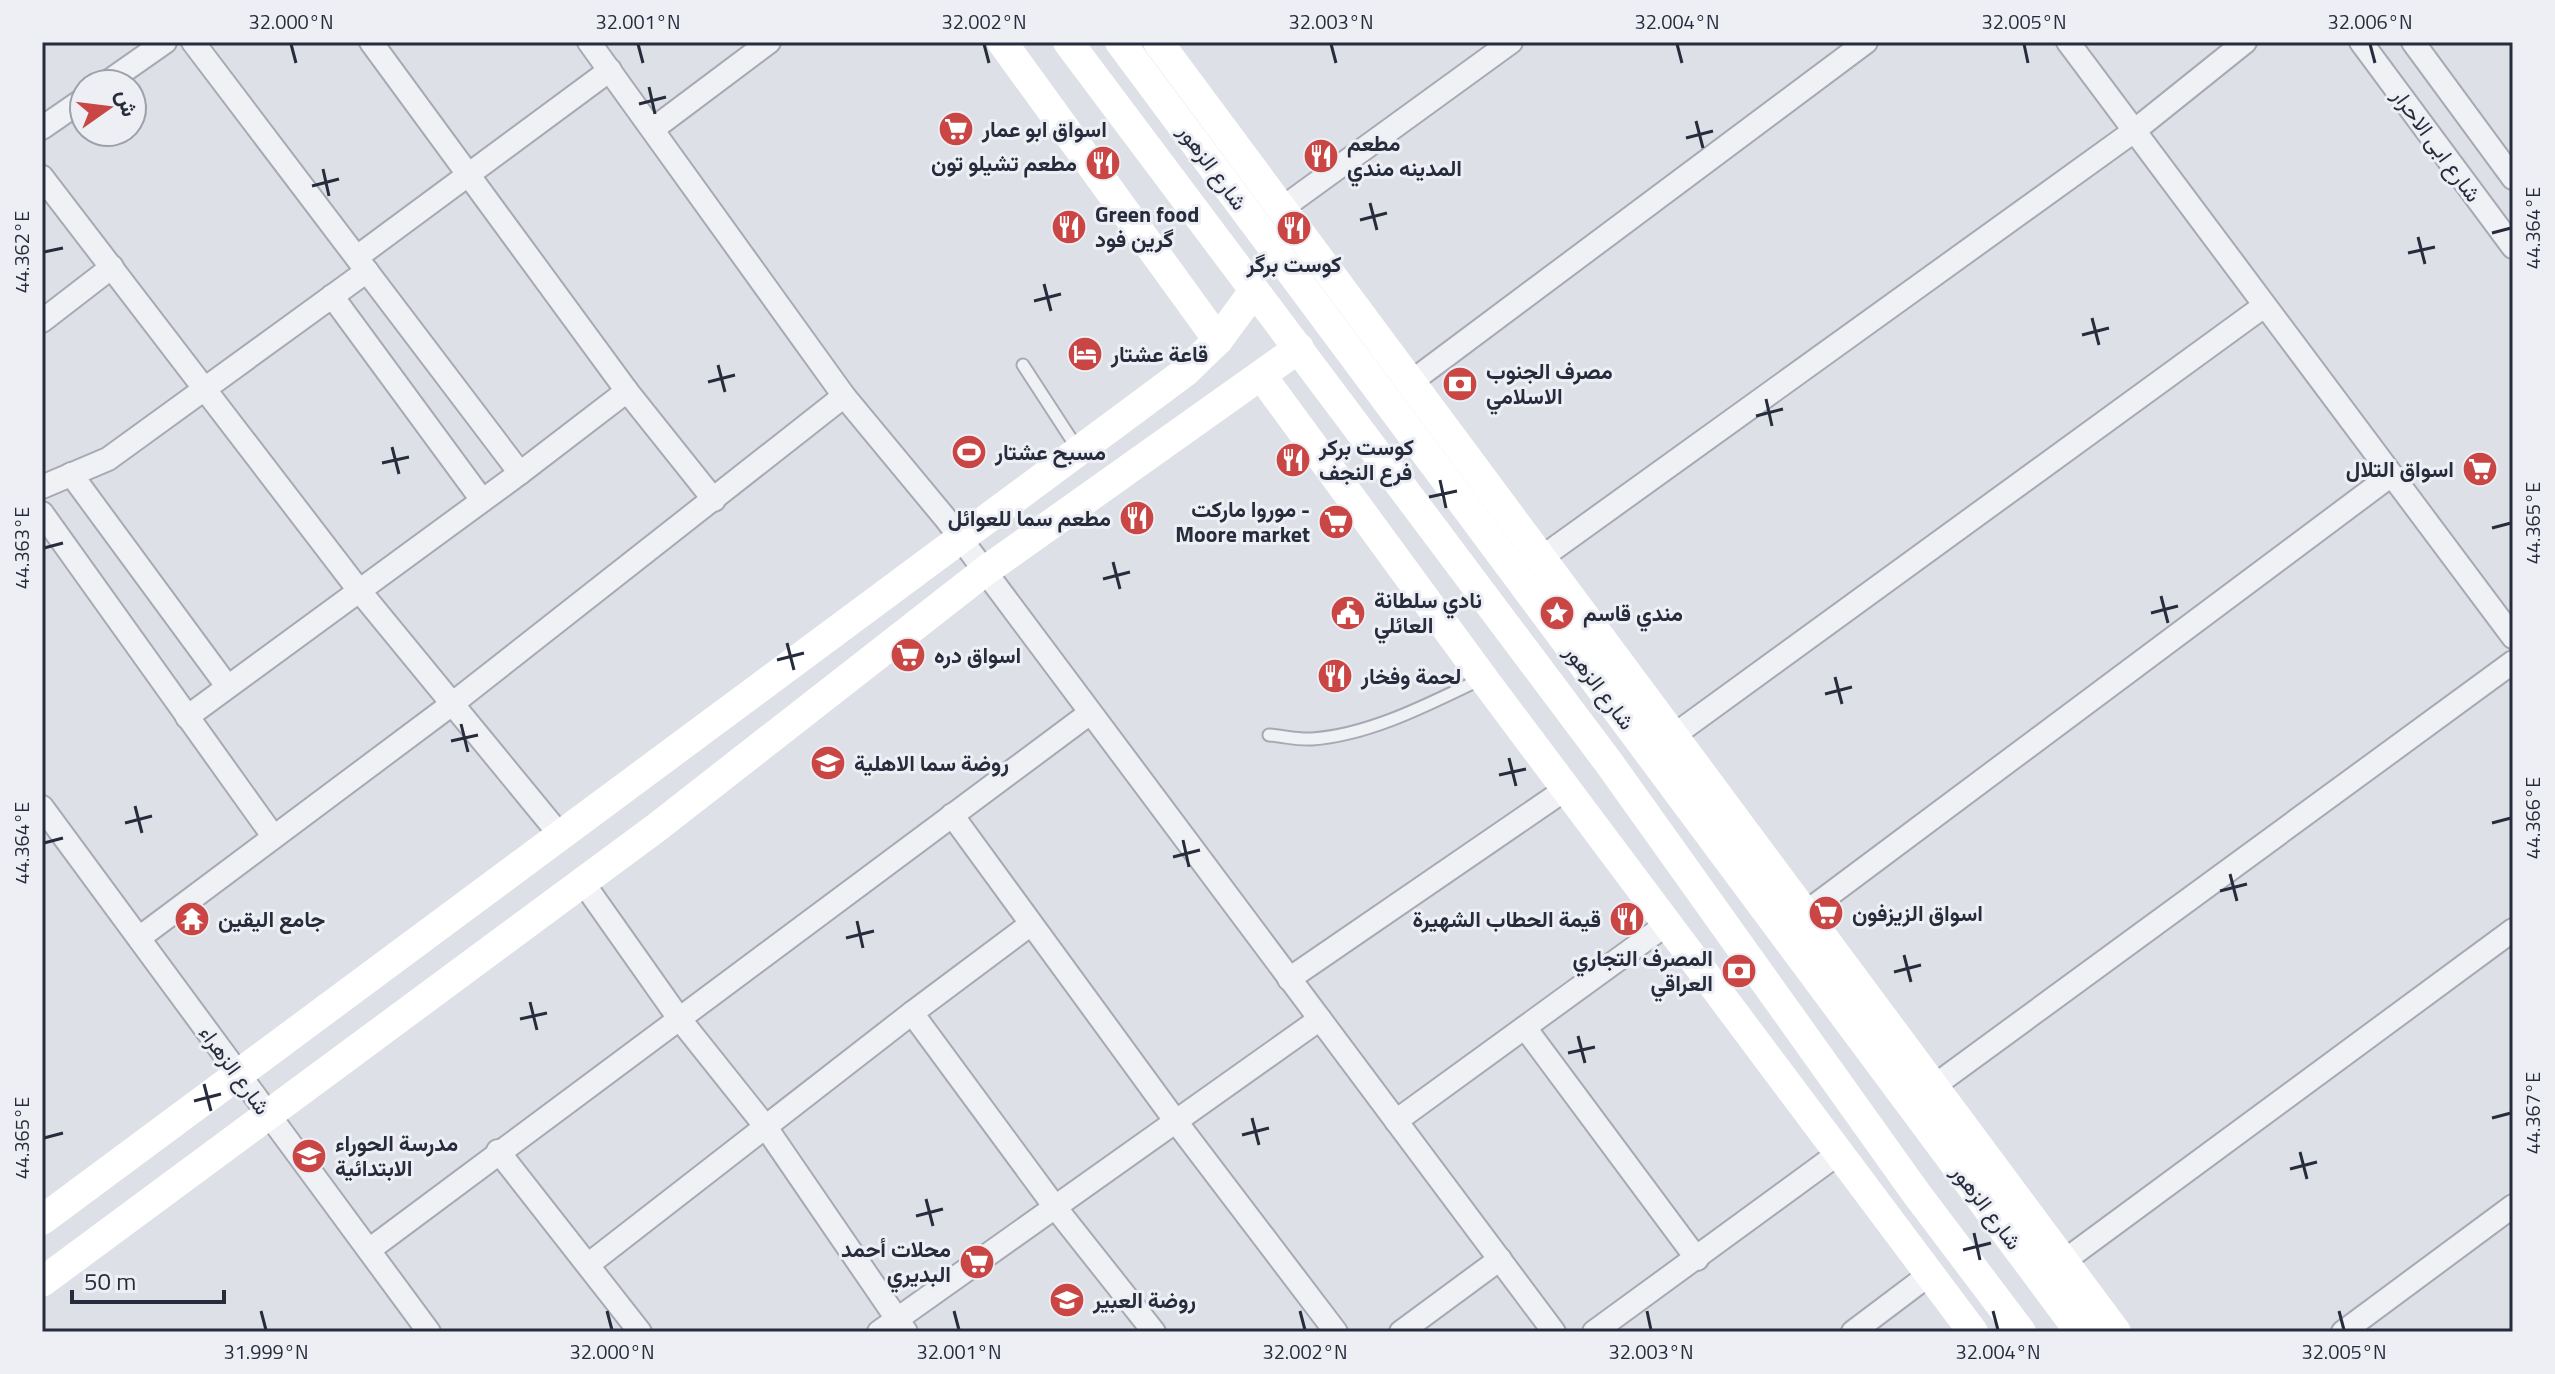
<svg xmlns="http://www.w3.org/2000/svg" width="2555" height="1374" font-family="'Titillium Web',Vazirmatn,sans-serif">
<style>
.lines{fill:none;stroke-linecap:round;stroke-linejoin:round}
.lane-casing{stroke:#a7aab4;stroke-width:15}
.street-casing{stroke:#a7aab4;stroke-width:26}
.lane{stroke:#f0f1f5;stroke-width:11}
.street{stroke:#f0f1f5;stroke-width:22}
.secondary{stroke:#fff;stroke-width:30}
.ticks{fill:none;stroke:#272c3d;stroke-width:3}
.labels{text-anchor:middle;dominant-baseline:central;stroke-width:6;stroke-linejoin:round;paint-order:stroke}
.poi-label{font-size:22px;font-weight:bold;fill:#272c3d;stroke:#edeff5;text-anchor:start}
.street-label{font-size:22px;fill:#272c3d;stroke:#edeff5}
.neatline{fill:none;stroke:#272c3d;stroke-width:3}
.ticks-label{font-size:20px;text-anchor:middle;fill:#272c3d}
</style>
<rect width="100%" height="100%" fill="#dee0e7"/>
<g class="lines">
<defs>
<g id="lane">
<path d="M1023,365L1077,448"/>
<path d="M1269,735C1283,736 1298,740 1312,739C1370,735 1429,704 1481,679"/>
</g>
<g id="street">
<path d="M193,42L520,473"/>
<path d="M371,42L627,391L714,500"/>
<path d="M589,42L844,396L946,519L1554,1332"/>
<path d="M2068,42L2513,637"/>
<path d="M2361,42L2513,247"/>
<path d="M2413,42L2513,178"/>
<path d="M105,84L165,42"/>
<path d="M42,128L84,99"/>
<path d="M653,129L769,42"/>
<path d="M42,177L358,589L560,835"/>
<path d="M1281,209L1511,42"/>
<path d="M357,257L610,70"/>
<path d="M332,296L482,500"/>
<path d="M42,321L112,267"/>
<path d="M1411,382L1866,42"/>
<path d="M71,474L227,686"/>
<path d="M42,487L108,459L367,271"/>
<path d="M42,513L273,836"/>
<path d="M1541,558L2134,131L2245,42"/>
<path d="M187,717L520,473L627,391"/>
<path d="M1673,736L2264,306"/>
<path d="M42,807L429,1332"/>
<path d="M952,815L1177,1123L1336,1332"/>
<path d="M582,881L678,1017L765,1126L906,1332"/>
<path d="M1805,913L2390,476"/>
<path d="M1031,924L912,1013L1055,1207L1154,1332"/>
<path d="M139,938L452,704L844,396"/>
<path d="M1289,979L1566,789"/>
<path d="M1526,1029L1697,1259"/>
<path d="M1934,1086L2513,662"/>
<path d="M1396,1121L1667,924"/>
<path d="M498,1151L640,1332"/>
<path d="M369,1250L1090,713"/>
<path d="M2064,1261L2513,930"/>
<path d="M589,1264L912,1013"/>
<path d="M879,1332L1320,1019"/>
<path d="M1401,1332L1500,1259"/>
<path d="M1594,1332L1839,1153"/>
<path d="M1853,1332L1930,1274"/>
<path d="M2343,1332L2513,1206"/>
</g>
</defs>
<!-- lane casing -->
<use href="#lane" class="lane-casing"/>
<!-- street casing -->
<use href="#street" class="street-casing"/>
<!-- lane -->
<use href="#lane" class="lane"/>
<!-- street -->
<use href="#street" class="street"/>
<!-- secondary -->
<g class="secondary">
<path d="M1002,42L1218,340"/>
<path d="M1068,42L1609,763L1916,1193L2021,1332"/>
<path d="M1120,42L2080,1332"/>
<path d="M1158,42L2116,1332"/>
<path d="M1261,375L1483,678L1973,1332"/>
<path d="M42,1220L1185,372L1218,340L1254,291"/>
<path d="M42,1282L656,828L985,571L1299,348"/>
</g>
</g>
<!-- ticks -->
<path class="ticks" d="M291,44L296,63M638,44L643,63M984,44L989,63M1331,44L1336,63M1677,44L1682,63M2024,44L2028,63M2370,44L2375,63M649,87L655,114M639,104L666,97M1696,121L1703,148M1686,138L1713,131M323,169L329,196M312,186L339,179M1370,203L1377,230M1360,220L1387,213M2492,233L2511,228M2418,237L2425,264M44,252L63,248M2408,253L2435,247M1044,284L1051,311M1034,301L1061,294M2092,318L2099,345M2082,335L2109,328M718,365L725,392M708,382L735,375M1766,399L1772,426M1756,416L1783,409M392,447L399,474M382,463L409,457M1440,480L1446,508M1429,497L1457,491M2492,528L2511,523M44,548L63,543M1113,562L1120,589M1103,579L1130,572M2161,596L2168,623M2151,613L2178,606M787,643L794,670M777,660L804,653M1835,677L1842,704M1825,694L1852,687M461,724L468,752M451,741L478,735M1509,758L1516,786M1499,775L1526,769M135,806L142,833M125,823L152,816M2492,823L2511,818M1183,840L1189,867M44,843L63,838M1173,857L1200,850M2230,874L2237,901M2220,891L2247,884M857,921L863,948M846,938L874,931M1904,955L1911,982M1894,972L1921,965M530,1002L537,1030M520,1019L547,1013M1578,1036L1585,1063M1568,1053L1595,1047M204,1084L211,1111M194,1101L221,1094M1252,1118L1259,1145M2492,1118L2511,1113M1242,1135L1269,1128M44,1138L63,1133M2300,1152L2307,1179M2290,1169L2317,1162M926,1199L933,1226M916,1216L943,1209M1974,1233L1980,1260M1963,1250L1991,1243M261,1311L266,1330M607,1311L612,1330M954,1311L959,1330M1300,1311L1305,1330M1647,1311L1651,1330M1993,1311L1998,1330M2339,1311L2344,1330"/>
<!-- icons -->
<defs>
<symbol id="supermarket-disc" viewBox="-11 -11 22 22"><circle r="9.5" fill="#c94645" stroke="#edeff5"/><path d="M-6-5.5h2.5l.6 2H6L4.5 2H-2.5L-4.4-4H-6ZM-1.5 3.2a1.3 1.3 0 1 0 .1 0ZM3 3.2a1.3 1.3 0 1 0 .1 0Z" fill="#fff"/></symbol>
<symbol id="restaurant-disc" viewBox="-11 -11 22 22"><circle r="9.5" fill="#c94645" stroke="#edeff5"/><path d="M-5-6h1v4h1v-4h1v4h1v-4h1v5L-1.5 .5V6h-2V.5L-5-1ZM5-6V6H3V1.5H1.5Q1.5-4 5-6Z" fill="#fff"/></symbol>
<symbol id="hotel-disc" viewBox="-11 -11 22 22"><circle r="9.5" fill="#c94645" stroke="#edeff5"/><path d="M-6-4.5h1.5V1H6V5H4.5V3h-9V5H-6ZM-4 0a1.8 1.8 0 1 1 3.6 0ZM.5 0V-2.5h3Q6-2.5 6 0Z" fill="#fff"/></symbol>
<symbol id="bank-disc" viewBox="-11 -11 22 22"><circle r="9.5" fill="#c94645" stroke="#edeff5"/><path d="M-6-4H6V4H-6ZM0-2.3a2.3 2.3 0 1 0 0 4.6a2.3 2.3 0 1 0 0-4.6Z" fill="#fff"/></symbol>
<symbol id="stadium-disc" viewBox="-11 -11 22 22"><circle r="9.5" fill="#c94645" stroke="#edeff5"/><path d="M0-5a6.5 5 0 1 0 0 10a6.5 5 0 1 0 0-10ZM-3.5-1.8h7v3.6h-7Z" fill="#fff"/></symbol>
<symbol id="civic-disc" viewBox="-11 -11 22 22"><circle r="9.5" fill="#c94645" stroke="#edeff5"/><path d="M-.6-6.5H3V-4.5H.6V-3L4-1V1h2V6H-6V1h2V-1L-.6-3ZM-1.2 2.5V6h2.4V2.5Z" fill="#fff"/></symbol>
<symbol id="sight-disc" viewBox="-11 -11 22 22"><circle r="9.5" fill="#c94645" stroke="#edeff5"/><path d="M0-6L1.8-2.2L6-1.7L2.9 1.2L3.7 5.4L0 3.3L-3.7 5.4L-2.9 1.2L-6-1.7L-1.8-2.2Z" fill="#fff"/></symbol>
<symbol id="school-disc" viewBox="-11 -11 22 22"><circle r="9.5" fill="#c94645" stroke="#edeff5"/><path d="M0-5L7-2L0 1L-7-2ZM-4 1L0 2.5L4 1V4Q0 6-4 4Z" fill="#fff"/></symbol>
<symbol id="temple-disc" viewBox="-11 -11 22 22"><circle r="9.5" fill="#c94645" stroke="#edeff5"/><path d="M0-6L5-2H3V0L6.5 2.5H4V6H1.5V3h-3V6H-4V2.5H-6.5L-3 0V-2H-5Z" fill="#fff"/></symbol>
</defs>
<g fill-rule="evenodd">
<use href="#supermarket-disc" x="936" y="109" width="40" height="40"/>
<use href="#restaurant-disc" x="1301" y="136" width="40" height="40"/>
<use href="#restaurant-disc" x="1083" y="143" width="40" height="40"/>
<use href="#restaurant-disc" x="1049" y="207" width="40" height="40"/>
<use href="#restaurant-disc" x="1274" y="208" width="40" height="40"/>
<use href="#hotel-disc" x="1065" y="334" width="40" height="40"/>
<use href="#bank-disc" x="1440" y="364" width="40" height="40"/>
<use href="#stadium-disc" x="949" y="432" width="40" height="40"/>
<use href="#restaurant-disc" x="1273" y="440" width="40" height="40"/>
<use href="#supermarket-disc" x="2460" y="449" width="40" height="40"/>
<use href="#restaurant-disc" x="1117" y="498" width="40" height="40"/>
<use href="#supermarket-disc" x="1316" y="502" width="40" height="40"/>
<use href="#civic-disc" x="1328" y="593" width="40" height="40"/>
<use href="#sight-disc" x="1537" y="593" width="40" height="40"/>
<use href="#supermarket-disc" x="888" y="635" width="40" height="40"/>
<use href="#restaurant-disc" x="1315" y="656" width="40" height="40"/>
<use href="#school-disc" x="808" y="743" width="40" height="40"/>
<use href="#supermarket-disc" x="1806" y="893" width="40" height="40"/>
<use href="#temple-disc" x="172" y="899" width="40" height="40"/>
<use href="#restaurant-disc" x="1607" y="899" width="40" height="40"/>
<use href="#bank-disc" x="1719" y="951" width="40" height="40"/>
<use href="#school-disc" x="289" y="1136" width="40" height="40"/>
<use href="#supermarket-disc" x="957" y="1242" width="40" height="40"/>
<use href="#school-disc" x="1047" y="1280" width="40" height="40"/>
</g>
<g class="labels">
<!-- poi labels -->
<g class="poi-label">
<text x="982" y="129">اسواق ابو عمار</text>
<text x="1347" y="143">مطعم<tspan x="1347" dy="25">المدينه مندي</tspan></text>
<text x="1077" y="163" text-anchor="end">مطعم تشيلو تون</text>
<text x="1095" y="214">Green food<tspan x="1095" dy="25">گرين فود</tspan></text>
<text x="1294" y="264" text-anchor="middle">كوست برگر</text>
<text x="1111" y="354">قاعة عشتار</text>
<text x="1486" y="371">مصرف الجنوب<tspan x="1486" dy="25">الاسلامي</tspan></text>
<text x="1319" y="447">كوست بركر<tspan x="1319" dy="25">فرع النجف</tspan></text>
<text x="995" y="452">مسبح عشتار</text>
<text x="2454" y="469" text-anchor="end">اسواق التلال</text>
<text x="1310" y="509" text-anchor="end">موروا ماركت -<tspan x="1310" dy="25">Moore market</tspan></text>
<text x="1111" y="518" text-anchor="end">مطعم سما للعوائل</text>
<text x="1374" y="600">نادي سلطانة<tspan x="1374" dy="25">العائلي</tspan></text>
<text x="1583" y="613">مندي قاسم</text>
<text x="934" y="655">اسواق دره</text>
<text x="1361" y="676">لحمة وفخار</text>
<text x="854" y="763">روضة سما الاهلية</text>
<text x="1852" y="913">اسواق الزيزفون</text>
<text x="218" y="919">جامع اليقين</text>
<text x="1601" y="919" text-anchor="end">قيمة الحطاب الشهيرة</text>
<text x="1713" y="958" text-anchor="end">المصرف التجاري<tspan x="1713" dy="25">العراقي</tspan></text>
<text x="335" y="1143">مدرسة الحوراء<tspan x="335" dy="25">الابتدائية</tspan></text>
<text x="951" y="1249" text-anchor="end">محلات أحمد<tspan x="951" dy="25">البديري</tspan></text>
<text x="1093" y="1300">روضة العبير</text>
</g>
<!-- street labels -->
<g class="street-label">
<text transform="translate(2437 145) rotate(54)">شارع ابی الاحرار</text>
<text transform="translate(1213 167) rotate(54)">شارع الزهور</text>
<text transform="translate(1600 687) rotate(53)">شارع الزهور</text>
<text transform="translate(235 1070) rotate(54)">شارع الزهراء</text>
<text transform="translate(1987 1207) rotate(53)">شارع الزهور</text>
</g>
</g>
<!-- border -->
<rect width="2555" height="1374" fill="none" stroke="#edeff5" stroke-width="88"/>
<!-- north arrow -->
<g transform="translate(108 108) rotate(76)"><circle r="38" fill="#edeff5" stroke="#9ea1ab" stroke-width="2"/>
<path d="M0-6L14 30L0 20L-14 30Z" fill="#c94645"/>
<text y="-12" font-size="22" font-weight="bold" text-anchor="middle" fill="#272c3d">ش</text>
</g>
<!-- scale -->
<path d="M72 1290v12h152v-12" fill="none" stroke="#272c3d" stroke-width="4"/>
<text x="84" y="1290" font-size="24" fill="#272c3d" stroke="#edeff5" stroke-width="6" paint-order="stroke">50 m</text>
<rect x="44" y="44" width="2467" height="1286" class="neatline"/>
<g class="ticks-label">
<text x="291" y="29">32.000°N</text>
<text x="638" y="29">32.001°N</text>
<text x="984" y="29">32.002°N</text>
<text x="1331" y="29">32.003°N</text>
<text x="1677" y="29">32.004°N</text>
<text x="2024" y="29">32.005°N</text>
<text x="2370" y="29">32.006°N</text>
<text transform="translate(2533 228) rotate(-90)" y="7">44.364°E</text>
<text transform="translate(22 252) rotate(-90)" y="7">44.362°E</text>
<text transform="translate(2533 523) rotate(-90)" y="7">44.365°E</text>
<text transform="translate(22 548) rotate(-90)" y="7">44.363°E</text>
<text transform="translate(2533 818) rotate(-90)" y="7">44.366°E</text>
<text transform="translate(22 843) rotate(-90)" y="7">44.364°E</text>
<text transform="translate(2533 1113) rotate(-90)" y="7">44.367°E</text>
<text transform="translate(22 1138) rotate(-90)" y="7">44.365°E</text>
<text x="266" y="1359">31.999°N</text>
<text x="612" y="1359">32.000°N</text>
<text x="959" y="1359">32.001°N</text>
<text x="1305" y="1359">32.002°N</text>
<text x="1651" y="1359">32.003°N</text>
<text x="1998" y="1359">32.004°N</text>
<text x="2344" y="1359">32.005°N</text>
</g>
</svg>
